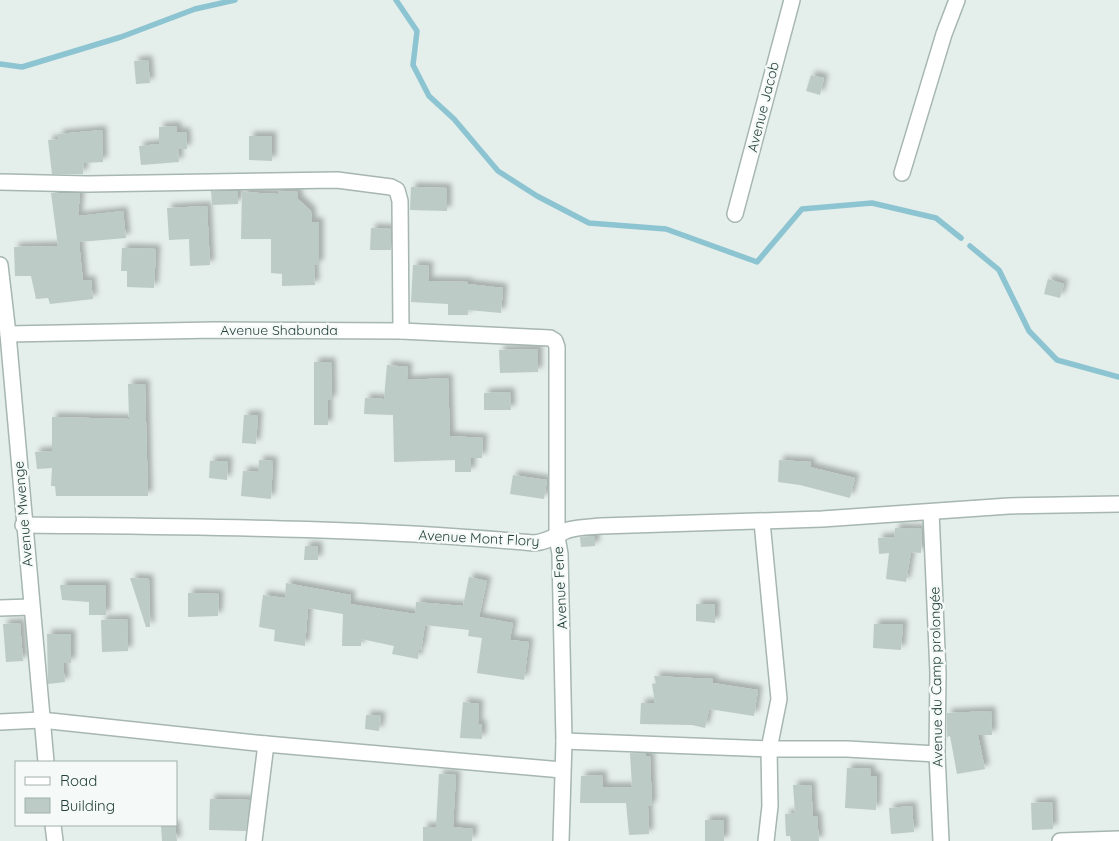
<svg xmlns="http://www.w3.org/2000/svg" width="1119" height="841" font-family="Quicksand,sans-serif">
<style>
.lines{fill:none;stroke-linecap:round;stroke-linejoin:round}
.stream{stroke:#8dc4d2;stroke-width:5.5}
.building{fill:#bccbc6;filter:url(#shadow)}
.minor-casing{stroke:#a6b6b1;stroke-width:18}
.minor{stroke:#fff;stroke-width:15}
.labels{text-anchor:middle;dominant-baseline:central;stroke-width:5;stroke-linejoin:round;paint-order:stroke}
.street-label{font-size:14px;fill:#233f39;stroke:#f5faf8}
</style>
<defs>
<filter id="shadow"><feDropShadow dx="4.5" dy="-4.5" stdDeviation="2.5" flood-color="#0004"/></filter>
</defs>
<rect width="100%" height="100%" fill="#e4eeea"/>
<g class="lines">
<!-- stream -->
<g class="stream">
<path d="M396,0L417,31L413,65L429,96L454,119L498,171L537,196L589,223L666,229L757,262L802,209L872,203L936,218L961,238"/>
<path d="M0,64L22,67L121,37L195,9L235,0"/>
<path d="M970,246L999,270L1029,331L1057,360L1119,377"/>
</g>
</g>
<!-- building -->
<g class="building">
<path d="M148,60L150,83L136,84L134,61Z"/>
<path d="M811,75L824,78L820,95L806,91Z"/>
<path d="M177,126V132H186L187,149H178L179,162L141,165L139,146L159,144V127Z"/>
<path d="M102,130L103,162L84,163L83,174H52L48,140L59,139L58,134Z"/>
<path d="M249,136H272V161L249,160Z"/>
<path d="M411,187L447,188V211L410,210Z"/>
<path d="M211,191H238V204L212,205Z"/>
<path d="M278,191L298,192V199L311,211L312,222H319V265H314L315,285L282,286V274L271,273V239H241L242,192L278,194Z"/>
<path d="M51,193H80L78,216L123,211L126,238L79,242L83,281L91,280L93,299L50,304L48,298L36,299L31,276H15L14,247L58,246Z"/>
<path d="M207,206L210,265L190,266L189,239L169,240L167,208Z"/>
<path d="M371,228L391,229V250H370Z"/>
<path d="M122,248L156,249L154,288L127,287V271H121Z"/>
<path d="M413,265L429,266L428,281L468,282V284L503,288L501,313L468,310V315H448V304L411,302Z"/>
<path d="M1048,279L1064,284L1060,298L1044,294Z"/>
<path d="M538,349V372L500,373L499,350Z"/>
<path d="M314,362H331L332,400H328V425H314Z"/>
<path d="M387,365L408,367L407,380L448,378L450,436L483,438L482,458H471V472H455V460L394,462L393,415L364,414L365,398L384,399Z"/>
<path d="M128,384H145L148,496H56L55,486H51L52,468L37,469L35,452L52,451V417L129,419Z"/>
<path d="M510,392L511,410H484V393Z"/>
<path d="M244,415H258L256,444L242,443Z"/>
<path d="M259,460L273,461L271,499L241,496L243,471L258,472Z"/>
<path d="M779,460L811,462L810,467L855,478L850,498L800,485L778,482Z"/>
<path d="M210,461H228L227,480L209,478Z"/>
<path d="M513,475L547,480L544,499L510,494Z"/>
<path d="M895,528L922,529L921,553L911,552L906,582L886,579L889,553L879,554L878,538L894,537Z"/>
<path d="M595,536V546L581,547L580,537Z"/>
<path d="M305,546H318V560H304Z"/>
<path d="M469,577L487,581L479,617L513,623L510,640L529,642L524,680L477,673L482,638L468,636L469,630L425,625L421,650H419L418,659L392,654L394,646L361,639V646H342L343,614L308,608L305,646L274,641L275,630L259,627L263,595L285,598L286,583L351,595L350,604L415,614L416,602L463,606Z"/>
<path d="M130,578L149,579L150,627H146Z"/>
<path d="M60,585H106V615H89V602L62,600Z"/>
<path d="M188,593L219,594L218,616L188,617Z"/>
<path d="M696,604H715V623L696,621Z"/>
<path d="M127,619L128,651L102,652L101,620Z"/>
<path d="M20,623L23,661L6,662L3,624Z"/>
<path d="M874,624H903L901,650L873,648Z"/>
<path d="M47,634H71V663H63L65,682L48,684Z"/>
<path d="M654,676L713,679V683L758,690L754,716L709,709L705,728L692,725L640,724L641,703H655L652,684L656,683Z"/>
<path d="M463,702L479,704L478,724L482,725V739L460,738Z"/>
<path d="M991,711L992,735H978L985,769L957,774L950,736L947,737V713Z"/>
<path d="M366,715L381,716L379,731L365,729Z"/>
<path d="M630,753L646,754V756H650L652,806H648L649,834L629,835L626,803H580L581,776L602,775L603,787H632Z"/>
<path d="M847,768L871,769V776H877L876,810L845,808Z"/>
<path d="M439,774L456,775L453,827L473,829L472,841H423V827H436Z"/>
<path d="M793,785H811L813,816H817L819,841H791L790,836H786L785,814L795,813Z"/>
<path d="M210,799L250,800L246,831L209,830Z"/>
<path d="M1052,802L1053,829L1032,830L1031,803Z"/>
<path d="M912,806L914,832L891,834L889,808Z"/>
<rect x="705" y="820" width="19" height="21"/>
<path d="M161,825H175L177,841H162Z"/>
</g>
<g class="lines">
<defs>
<g id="minor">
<path d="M902,173L944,34L957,0"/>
<path d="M0,182L88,184L337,180L391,187L397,190L400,201L401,331"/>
<path d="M735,214L792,0"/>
<path d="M0,265L8,334L46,762"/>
<path d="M8,334L215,330L401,331L550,338L555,341L557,347V537L560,554L564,741L561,841"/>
<path d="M931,512L938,673L937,754L941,841"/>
<path d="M762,522L779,699L769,749L770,806L766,841"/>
<path d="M23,525C194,527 364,527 534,543C548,542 556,535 568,530C579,527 590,527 601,526L822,519L1009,506L1119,504"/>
<path d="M0,608L31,607"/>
<path d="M0,722L41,720L266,744L562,770"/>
<path d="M564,741L769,749H847L937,754"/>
<path d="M53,825L55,841"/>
<path d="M254,841L266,744"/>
<path d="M1060,841L1119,839"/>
</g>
</defs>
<!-- minor casing -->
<use href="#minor" class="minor-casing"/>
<!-- minor -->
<use href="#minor" class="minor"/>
</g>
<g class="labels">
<!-- street labels -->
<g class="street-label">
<text transform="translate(763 107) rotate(-76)">Avenue Jacob</text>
<text x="279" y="330">Avenue Shabunda</text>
<text transform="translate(23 514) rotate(-95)">Avenue Mwenge</text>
<text transform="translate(479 538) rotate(3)">Avenue Mont Flory</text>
<text transform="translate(560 588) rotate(-93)">Avenue Fene</text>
<text transform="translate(936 677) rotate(-91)">Avenue du Camp prolongée</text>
</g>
</g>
<!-- legend -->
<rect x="15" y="761" width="162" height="65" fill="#f5faf8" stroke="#a1afac"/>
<rect x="25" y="777" width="25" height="8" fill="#ffffff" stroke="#a1afac"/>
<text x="60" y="786" font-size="15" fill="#233f39">Road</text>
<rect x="25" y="798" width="25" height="15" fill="#bccbc6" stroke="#a1afac"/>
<text x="60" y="811" font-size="15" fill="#233f39">Building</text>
</svg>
